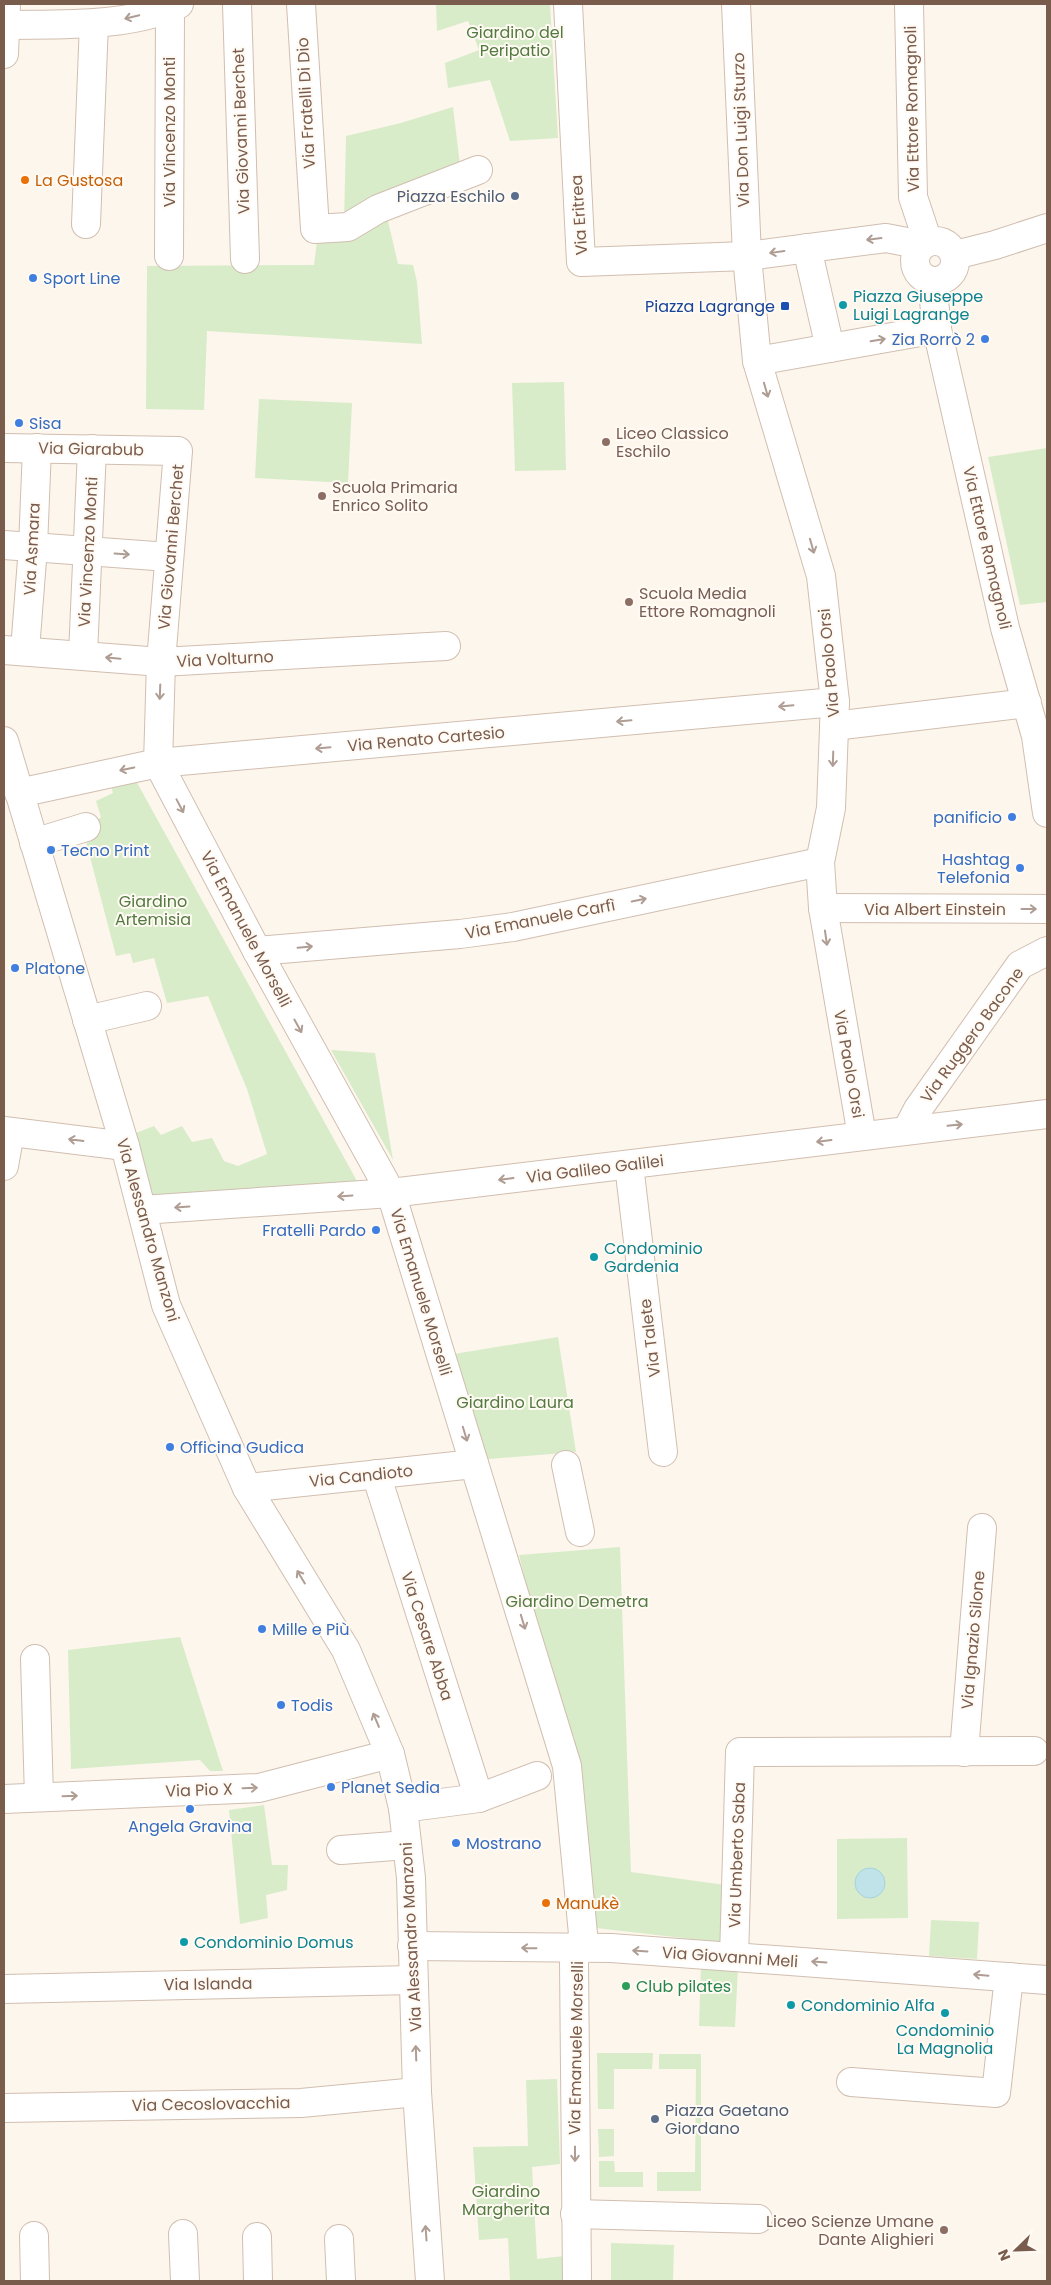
<svg xmlns="http://www.w3.org/2000/svg" width="1051" height="2285" font-family="Poppins,sans-serif">
<style>
.green{fill:#d8ecc9}
.water{fill:#bfe3e8;stroke:#a5d3da}
.lines{fill:none;stroke-linecap:round;stroke-linejoin:round}
.minor-casing{stroke:#d1beb0;stroke-width:30}
.minor{stroke:#fff;stroke-width:28}
.oneway{stroke:#af9d94}
.food-dot{fill:#e8710a;stroke:#fffaf3;stroke-width:2}
.service-dot{fill:#5c6f8a;stroke:#fffaf3;stroke-width:2}
.shop-dot{fill:#3f7fe0;stroke:#fffaf3;stroke-width:2}
.culture-dot{fill:#0f9aa8;stroke:#fffaf3;stroke-width:2}
.transit-dot{fill:#1a4fb4;stroke:#fffaf3;stroke-width:2}
.education-dot{fill:#8d6e63;stroke:#fffaf3;stroke-width:2}
.leisure-dot{fill:#2e9e5b;stroke:#fffaf3;stroke-width:2}
.labels{text-anchor:middle;dominant-baseline:central;stroke-width:4;stroke-linejoin:round;paint-order:stroke}
.park-label{font-size:16px;fill:#537a41;stroke:#fffaf3}
.street-label{font-size:16px;fill:#7a5c4d;stroke:#fffaf3}
.food-label{font-size:16px;fill:#c56008;stroke:#fffaf3;text-anchor:start}
.service-label{font-size:16px;fill:#4e5e75;stroke:#fffaf3;text-anchor:end}
.shop-label{font-size:16px;fill:#366cbe;stroke:#fffaf3;text-anchor:start}
.culture-label{font-size:16px;fill:#0d838f;stroke:#fffaf3;text-anchor:start}
.transit-label{font-size:16px;fill:#164399;stroke:#fffaf3;text-anchor:end}
.education-label{font-size:16px;fill:#785e54;stroke:#fffaf3;text-anchor:start}
.leisure-label{font-size:16px;fill:#27864d;stroke:#fffaf3;text-anchor:start}
</style>
<rect width="100%" height="100%" fill="#fdf6ec"/>
<!-- green -->
<g class="green">
<path d="M436,4H550L558,138L510,141L490,80L448,88L445,63L479,50L468,21L437,31Z"/>
<path d="M453,107L460,165L382,195L398,264L413,265L417,282L422,344L207,331L204,410L146,409L147,266L314,265L319,225L344,224L346,136L401,123Z"/>
<path d="M564,382L566,470L515,471L512,383Z"/>
<path d="M259,399L352,403L348,483L255,478Z"/>
<path d="M1047,448V602L1020,605L988,457Z"/>
<path d="M135,779L357,1181L150,1196L136,1133L154,1126L161,1135L182,1126L192,1142L212,1138L224,1161L238,1166L267,1154L247,1089L208,996L167,1003L154,958L133,963L130,953L116,956L84,834L101,817L96,801L113,793L111,785Z"/>
<path d="M331,1050L375,1053L393,1160Z"/>
<path d="M558,1337L576,1452L477,1460L448,1355Z"/>
<path d="M620,1547L631,1872L725,1885L726,1943L596,1928L574,1736L562,1727L519,1555Z"/>
<path d="M180,1637L223,1771H210L200,1760L71,1769L68,1650Z"/>
<path d="M264,1805L272,1865H288L287,1890L266,1895L268,1918L240,1924L229,1810Z"/>
<path d="M907,1838L908,1918L837,1919V1839Z"/>
<path d="M931,1920L979,1922L977,1959L929,1956Z"/>
<path d="M701,1966L738,1967L735,2027L699,2026Z"/>
<path d="M597,2053H653L652,2069H614V2109H598Z"/>
<path d="M659,2054H701V2191H657V2172H695L696,2069H659Z"/>
<path d="M557,2079L560,2164L532,2167L537,2259L564,2256L565,2281H510L508,2238L479,2240L473,2147L528,2146L526,2080Z"/>
<path d="M598,2129H614V2156L599,2157Z"/>
<path d="M599,2161H614L615,2172H643V2187H599Z"/>
<path d="M611,2243L674,2245L673,2281H611Z"/>
</g>
<!-- water -->
<circle class="water" cx="870" cy="1883" r="15"/>
<g class="lines">
<defs>
<g id="minor">
<path d="M237,4L245,259"/>
<path d="M301,4L315,229L348,227L378,209L478,170"/>
<path d="M568,4L581,262L747,256L886,238L922,245"/>
<path d="M736,4L747,256L757,361L821,576L835,702L831,808L820,862L823,908L862,1136"/>
<path d="M909,4L913,197L928,242"/>
<path d="M4,25C59,24 128,28 179,4"/>
<path d="M4,54L6,4"/>
<path d="M86,224L94,23"/>
<circle cx="935" cy="261" r="20"/>
<path d="M807,248L830,348"/>
<path d="M955,255L995,245L1047,228"/>
<path d="M169,256L170,8"/>
<path d="M932,282L937,329L1005,628L1036,736L1047,813"/>
<path d="M757,361L937,329"/>
<path d="M4,448L178,451L161,662L158,763L257,951L391,1193L567,1766L583,1934L574,1961L577,2281"/>
<path d="M4,545L169,557"/>
<path d="M4,650L161,662L446,646"/>
<path d="M25,650L33,547L37,448"/>
<path d="M83,655L92,449"/>
<path d="M834,726L1027,703"/>
<path d="M4,741L125,1146L166,1305L247,1488L346,1650L390,1754L403,1808L411,1878L417,2092L430,2281"/>
<path d="M19,793L158,763L835,702"/>
<path d="M34,843L86,827"/>
<path d="M823,908L1047,909"/>
<path d="M257,951L460,934L513,927L820,862"/>
<path d="M87,1020L147,1006"/>
<path d="M907,1130L918,1109L1020,965L1047,951"/>
<path d="M4,1131L125,1146"/>
<path d="M629,1165L663,1452"/>
<path d="M4,1166L10,1132"/>
<path d="M142,1210L391,1193L1047,1114"/>
<path d="M566,1465L580,1532"/>
<path d="M376,1474L479,1798"/>
<path d="M247,1488L474,1464"/>
<path d="M35,1659L39,1797"/>
<path d="M964,1752L982,1528"/>
<path d="M4,1799L259,1788L390,1754"/>
<path d="M403,1808L479,1798L537,1776"/>
<path d="M341,1850L407,1845"/>
<path d="M412,1946L611,1948L1047,1980"/>
<path d="M734,1957L740,1752L1034,1751"/>
<path d="M4,1989L413,1980"/>
<path d="M851,2082L996,2093L1009,1977"/>
<path d="M4,2108L301,2103L417,2092"/>
<path d="M575,2214L758,2219"/>
<path d="M183,2234L185,2281"/>
<path d="M34,2236L35,2281"/>
<path d="M257,2237L258,2281"/>
<path d="M339,2239L341,2281"/>
</g>
</defs>
<!-- minor casing -->
<use href="#minor" class="minor-casing"/>
<!-- minor -->
<use href="#minor" class="minor"/>
</g>
<!-- one-way arrows -->
<defs><path id="oneway-shaft" d="M-6 0H5M1.5-3L5.5 0L1.5 3" fill="none" stroke-width="1.6" stroke-linecap="round" stroke-linejoin="round" transform="scale(1.25)"/></defs>
<g class="oneway">
<use href="#oneway-shaft" transform="translate(132 17) rotate(167)"/>
<use href="#oneway-shaft" transform="translate(874 239) rotate(173)"/>
<use href="#oneway-shaft" transform="translate(777 252) rotate(172)"/>
<use href="#oneway-shaft" transform="translate(878 340) rotate(-10)"/>
<use href="#oneway-shaft" transform="translate(766 390) rotate(74)"/>
<use href="#oneway-shaft" transform="translate(812 546) rotate(74)"/>
<use href="#oneway-shaft" transform="translate(122 554) rotate(4)"/>
<use href="#oneway-shaft" transform="translate(113 658) rotate(-175)"/>
<use href="#oneway-shaft" transform="translate(160 692) rotate(92)"/>
<use href="#oneway-shaft" transform="translate(786 706) rotate(175)"/>
<use href="#oneway-shaft" transform="translate(624 721) rotate(175)"/>
<use href="#oneway-shaft" transform="translate(323 748) rotate(175)"/>
<use href="#oneway-shaft" transform="translate(833 759) rotate(92)"/>
<use href="#oneway-shaft" transform="translate(127 769) rotate(168)"/>
<use href="#oneway-shaft" transform="translate(180 806) rotate(62)"/>
<use href="#oneway-shaft" transform="translate(639 900) rotate(-12)"/>
<use href="#oneway-shaft" transform="translate(1029 909)"/>
<use href="#oneway-shaft" transform="translate(826 938) rotate(82)"/>
<use href="#oneway-shaft" transform="translate(305 947) rotate(-5)"/>
<use href="#oneway-shaft" transform="translate(298 1026) rotate(61)"/>
<use href="#oneway-shaft" transform="translate(955 1125) rotate(-6)"/>
<use href="#oneway-shaft" transform="translate(76 1140) rotate(-173)"/>
<use href="#oneway-shaft" transform="translate(824 1141) rotate(173)"/>
<use href="#oneway-shaft" transform="translate(506 1179) rotate(173)"/>
<use href="#oneway-shaft" transform="translate(345 1196) rotate(176)"/>
<use href="#oneway-shaft" transform="translate(182 1207) rotate(176)"/>
<use href="#oneway-shaft" transform="translate(465 1434) rotate(73)"/>
<use href="#oneway-shaft" transform="translate(301 1577) rotate(-121)"/>
<use href="#oneway-shaft" transform="translate(523 1622) rotate(73)"/>
<use href="#oneway-shaft" transform="translate(376 1720) rotate(-113)"/>
<use href="#oneway-shaft" transform="translate(250 1788) rotate(-2)"/>
<use href="#oneway-shaft" transform="translate(70 1796) rotate(-2)"/>
<use href="#oneway-shaft" transform="translate(529 1948) rotate(-179)"/>
<use href="#oneway-shaft" transform="translate(640 1951) rotate(-176)"/>
<use href="#oneway-shaft" transform="translate(819 1962) rotate(-176)"/>
<use href="#oneway-shaft" transform="translate(981 1975) rotate(-175)"/>
<use href="#oneway-shaft" transform="translate(416 2053) rotate(-92)"/>
<use href="#oneway-shaft" transform="translate(575 2154) rotate(90)"/>
<use href="#oneway-shaft" transform="translate(426 2233) rotate(-94)"/>
</g>
<!-- markers -->
<g class="food-dot">
<circle cx="25" cy="180" r="5"/>
<circle cx="546" cy="1903" r="5"/>
</g>
<g class="service-dot">
<circle cx="515" cy="196" r="5"/>
<circle cx="655" cy="2119" r="5"/>
</g>
<g class="shop-dot">
<circle cx="33" cy="278" r="5"/>
<circle cx="985" cy="339" r="5"/>
<circle cx="19" cy="423" r="5"/>
<circle cx="1012" cy="817" r="5"/>
<circle cx="51" cy="850" r="5"/>
<circle cx="1020" cy="868" r="5"/>
<circle cx="15" cy="968" r="5"/>
<circle cx="376" cy="1230" r="5"/>
<circle cx="170" cy="1447" r="5"/>
<circle cx="262" cy="1629" r="5"/>
<circle cx="281" cy="1705" r="5"/>
<circle cx="331" cy="1787" r="5"/>
<circle cx="190" cy="1809" r="5"/>
<circle cx="456" cy="1843" r="5"/>
</g>
<g class="culture-dot">
<circle cx="843" cy="305" r="5"/>
<circle cx="594" cy="1257" r="5"/>
<circle cx="184" cy="1942" r="5"/>
<circle cx="791" cy="2005" r="5"/>
<circle cx="945" cy="2013" r="5"/>
</g>
<rect class="transit-dot" x="780" y="301" width="10" height="10" rx="2.5"/>
<g class="education-dot">
<circle cx="606" cy="442" r="5"/>
<circle cx="322" cy="496" r="5"/>
<circle cx="629" cy="602" r="5"/>
<circle cx="944" cy="2230" r="5"/>
</g>
<circle class="leisure-dot" cx="626" cy="1986" r="5"/>
<g class="labels">
<!-- park labels -->
<g class="park-label">
<text x="515" y="32">Giardino del<tspan x="515" dy="18">Peripatio</tspan></text>
<text x="153" y="901">Giardino<tspan x="153" dy="18">Artemisia</tspan></text>
<text x="515" y="1402">Giardino Laura</text>
<text x="577" y="1601">Giardino Demetra</text>
<text x="506" y="2191">Giardino<tspan x="506" dy="18">Margherita</tspan></text>
</g>
<!-- street labels -->
<g class="street-label">
<text transform="translate(306 103) rotate(-93)">Via Fratelli Di Dio</text>
<text transform="translate(912 109) rotate(-91)">Via Ettore Romagnoli</text>
<text transform="translate(741 130) rotate(-92)">Via Don Luigi Sturzo</text>
<text transform="translate(241 131) rotate(-92)">Via Giovanni Berchet</text>
<text transform="translate(169 132) rotate(-90)">Via Vincenzo Monti</text>
<text transform="translate(579 215) rotate(-94)">Via Eritrea</text>
<text transform="translate(91 449) rotate(1)">Via Giarabub</text>
<text transform="translate(171 547) rotate(-85)">Via Giovanni Berchet</text>
<text transform="translate(987 548) rotate(77)">Via Ettore Romagnoli</text>
<text transform="translate(32 549) rotate(-87)">Via Asmara</text>
<text transform="translate(88 552) rotate(-87)">Via Vincenzo Monti</text>
<text transform="translate(225 659) rotate(-3)">Via Volturno</text>
<text transform="translate(829 663) rotate(-95)">Via Paolo Orsi</text>
<text transform="translate(426 739) rotate(-5)">Via Renato Cartesio</text>
<text x="935" y="909">Via Albert Einstein</text>
<text transform="translate(540 919) rotate(-11)">Via Emanuele Carfì</text>
<text transform="translate(246 929) rotate(62)">Via Emanuele Morselli</text>
<text transform="translate(972 1035) rotate(-54)">Via Ruggero Bacone</text>
<text transform="translate(849 1064) rotate(80)">Via Paolo Orsi</text>
<text transform="translate(595 1169) rotate(-7)">Via Galileo Galilei</text>
<text transform="translate(148 1230) rotate(74)">Via Alessandro Manzoni</text>
<text transform="translate(421 1292) rotate(73)">Via Emanuele Morselli</text>
<text transform="translate(650 1338) rotate(-97)">Via Talete</text>
<text transform="translate(361 1476) rotate(-6)">Via Candioto</text>
<text transform="translate(427 1636) rotate(72)">Via Cesare Abba</text>
<text transform="translate(973 1640) rotate(-85)">Via Ignazio Silone</text>
<text transform="translate(199 1790) rotate(-2)">Via Pio X</text>
<text transform="translate(737 1855) rotate(-88)">Via Umberto Saba</text>
<text transform="translate(411 1937) rotate(-93)">Via Alessandro Manzoni</text>
<text transform="translate(730 1957) rotate(4)">Via Giovanni Meli</text>
<text transform="translate(208 1984) rotate(-1)">Via Islanda</text>
<text transform="translate(576 2048) rotate(-89)">Via Emanuele Morselli</text>
<text transform="translate(211 2104) rotate(-1)">Via Cecoslovacchia</text>
</g>
<!-- food labels -->
<g class="food-label">
<text x="35" y="180">La Gustosa</text>
<text x="556" y="1903">Manukè</text>
</g>
<!-- service labels -->
<g class="service-label">
<text x="505" y="196">Piazza Eschilo</text>
<text x="665" y="2110" text-anchor="start">Piazza Gaetano<tspan x="665" dy="18">Giordano</tspan></text>
</g>
<!-- shop labels -->
<g class="shop-label">
<text x="43" y="278">Sport Line</text>
<text x="975" y="339" text-anchor="end">Zia Rorrò 2</text>
<text x="29" y="423">Sisa</text>
<text x="1002" y="817" text-anchor="end">panificio</text>
<text x="61" y="850">Tecno Print</text>
<text x="1010" y="859" text-anchor="end">Hashtag<tspan x="1010" dy="18">Telefonia</tspan></text>
<text x="25" y="968">Platone</text>
<text x="366" y="1230" text-anchor="end">Fratelli Pardo</text>
<text x="180" y="1447">Officina Gudica</text>
<text x="272" y="1629">Mille e Più</text>
<text x="291" y="1705">Todis</text>
<text x="341" y="1787">Planet Sedia</text>
<text x="190" y="1826" text-anchor="middle">Angela Gravina</text>
<text x="466" y="1843">Mostrano</text>
</g>
<!-- culture labels -->
<g class="culture-label">
<text x="853" y="296">Piazza Giuseppe<tspan x="853" dy="18">Luigi Lagrange</tspan></text>
<text x="604" y="1248">Condominio<tspan x="604" dy="18">Gardenia</tspan></text>
<text x="194" y="1942">Condominio Domus</text>
<text x="801" y="2005">Condominio Alfa</text>
<text x="945" y="2030" text-anchor="middle">Condominio<tspan x="945" dy="18">La Magnolia</tspan></text>
</g>
<!-- transit labels -->
<g class="transit-label">
<text x="775" y="306">Piazza Lagrange</text>
</g>
<!-- education labels -->
<g class="education-label">
<text x="616" y="433">Liceo Classico<tspan x="616" dy="18">Eschilo</tspan></text>
<text x="332" y="487">Scuola Primaria<tspan x="332" dy="18">Enrico Solito</tspan></text>
<text x="639" y="593">Scuola Media<tspan x="639" dy="18">Ettore Romagnoli</tspan></text>
<text x="934" y="2221" text-anchor="end">Liceo Scienze Umane<tspan x="934" dy="18">Dante Alighieri</tspan></text>
</g>
<!-- leisure labels -->
<g class="leisure-label">
<text x="636" y="1986">Club pilates</text>
</g>
</g>
<!-- border -->
<rect width="1051" height="2285" fill="none" stroke="#7a5c4d" stroke-width="10"/>
<!-- north arrow -->
<g transform="translate(1016 2250) rotate(247)" stroke="#fffaf3" stroke-width="4" paint-order="stroke">
<path d="M0-4L9 19L0 12L-9 19Z" fill="#7a5c4d"/>
<text y="-8" font-size="14" font-weight="bold" text-anchor="middle" fill="#7a5c4d">N</text>
</g>
</svg>
